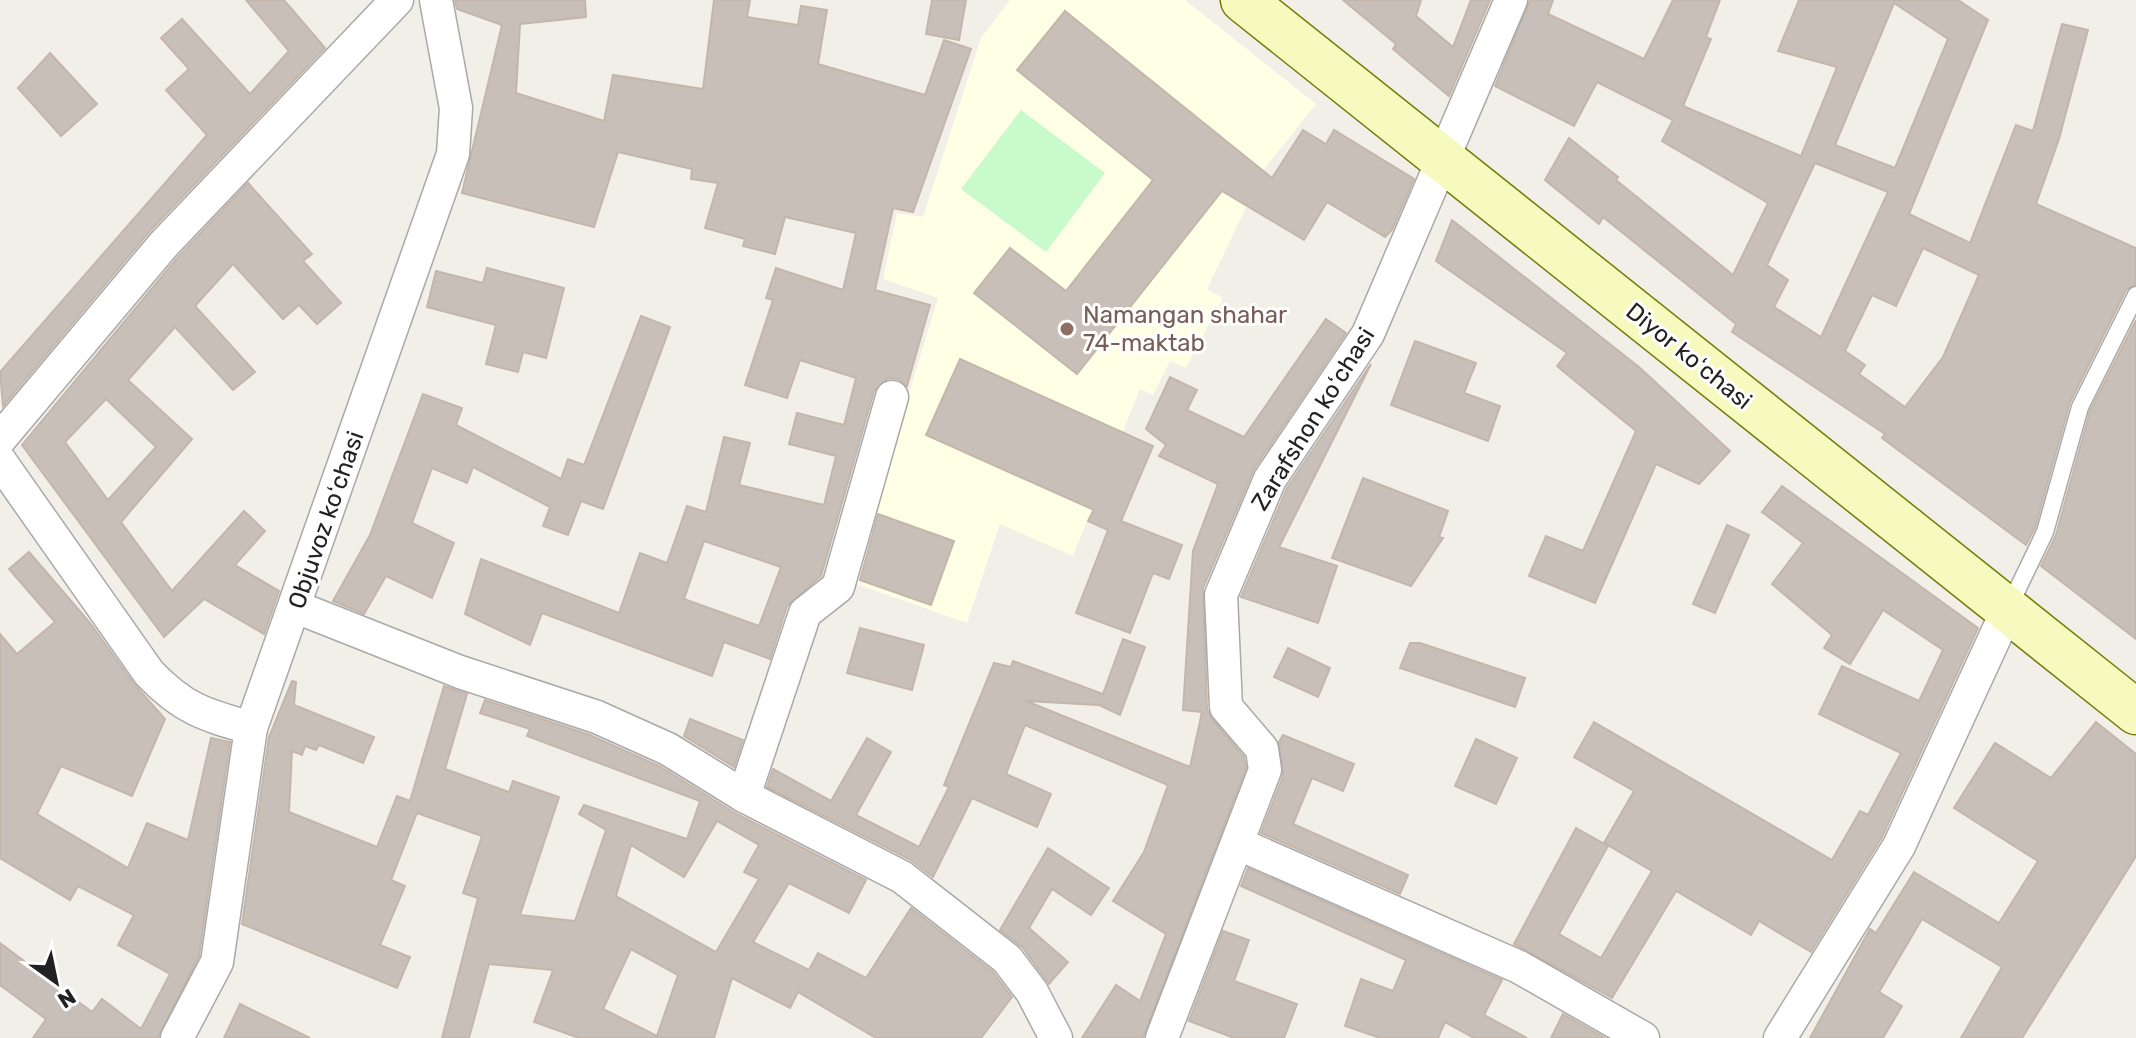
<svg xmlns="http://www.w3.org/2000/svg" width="2136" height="1038" font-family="Rubik,sans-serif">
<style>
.education{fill:#ffffe5}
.park{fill:#c8facc}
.building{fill:#c7bfb8;stroke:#c4b6ab;stroke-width:2;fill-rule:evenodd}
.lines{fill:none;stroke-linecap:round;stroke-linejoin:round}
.service-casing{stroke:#a9a9a9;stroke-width:19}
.minor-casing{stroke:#a9a9a9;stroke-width:35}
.secondary-casing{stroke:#707d05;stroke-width:47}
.service{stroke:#fff;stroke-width:16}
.minor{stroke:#fff;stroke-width:32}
.secondary{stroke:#f7fabf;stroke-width:44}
.education-dot{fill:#8d6e63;stroke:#fff;stroke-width:3}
.labels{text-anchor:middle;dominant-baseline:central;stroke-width:6;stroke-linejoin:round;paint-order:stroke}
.education-label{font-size:24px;fill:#785e54;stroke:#fff;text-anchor:start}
.street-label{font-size:24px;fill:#222;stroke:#fff}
</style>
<rect width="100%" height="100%" fill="#f2efe9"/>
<!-- education -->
<path class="education" d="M1010,0H1185L1316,104L1265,168L1207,289L1223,298L1186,368L1170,361L1153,395L1140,389L1073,556L1000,524L967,623L851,582L938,298L883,279L897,213L923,217L981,38Z"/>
<!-- park -->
<path class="park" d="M1021,110L1105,173L1046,252L961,189Z"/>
<!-- building -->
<g class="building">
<path d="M246,0H284L325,48L150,231L3,406L0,372L207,135L166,90L189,69L161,38L182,19L250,94L289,51Z"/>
<path d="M455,0H585L586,17L520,24L516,93L604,121L613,75L703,89L714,0H750L747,17L798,25L801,6L827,10L818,64L925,95L944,40L971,49L913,212L893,208L875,290L930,305L907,386L898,379L888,378L874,391L821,576L787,606L770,659L724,642L712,676L542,613L530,645L465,614L481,559L619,613L640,553L667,563L687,506L706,512L724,437L750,443L739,485L824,505L836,456L789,444L797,413L844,425L856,378L800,360L787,398L745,385L773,300L766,298L776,268L843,290L856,233L785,217L775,254L743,246L745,239L705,228L718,183L691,179L692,169L618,152L594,227L462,193L502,25L457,9ZM704,541L781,567L759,626L684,599Z"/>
<path d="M932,0H966L959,40L926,34Z"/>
<path d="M1343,0H1421L1416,16L1453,47L1471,0H1490L1449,96L1393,49L1396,44Z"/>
<path d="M1530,0H1553L1548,14L1644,59L1673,0H1720L1706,37L1711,39L1683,106L1801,156L1837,67L1778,51L1799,0H1958L1988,20L1909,214L1970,243L2016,125L2033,131L2062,24L2088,30L2059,139L2036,204L2136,248V284L2126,290L2070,402L2035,528L2026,545L1882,438L1885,434L1732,332L1736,324L1603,217L1599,224L1545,180L1569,138L1618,177L1616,180L1733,275L1768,203L1662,141L1673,120L1597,82L1574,126L1495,86ZM1894,3L1948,39L1895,168L1835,145ZM1815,163L1888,192L1821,337L1774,307L1788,280L1767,265ZM1923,248L1979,275L1943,357L1905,407L1859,374L1865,365L1845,351L1872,295L1896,306Z"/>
<path d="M1065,11L1272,178L1303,130L1326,144L1334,130L1414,179L1392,230L1385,237L1327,202L1304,240L1222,191L1077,374L974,293L1010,248L1066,291L1153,180L1017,70Z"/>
<path d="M50,53L97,104L61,136L18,88Z"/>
<path d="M248,183L312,254L303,261L341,303L317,324L299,305L283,319L233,264L195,306L255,372L233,390L175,327L128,380L192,439L121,522L172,591L244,511L265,531L235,565L279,591L264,634L204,599L164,637L22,445L178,257ZM106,399L156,447L108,500L65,442Z"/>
<path d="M1452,220L1639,367L1730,451L1699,484L1656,464L1595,603L1529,576L1546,536L1583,551L1636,431L1557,366L1567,353L1436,261Z"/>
<path d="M487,268L564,288L546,358L523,352L518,372L486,364L496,325L427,307L436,271L483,283Z"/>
<path d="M641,316L670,327L603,509L581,501L568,535L543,526L550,507L473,467L467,483L432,468L412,523L454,543L432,598L386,576L364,614L333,601L370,535L423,394L462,408L456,425L561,479L568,459L584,465Z"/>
<path d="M1326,319L1346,333L1254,469L1203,588L1207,709L1212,719L1244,757L1246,768L1143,1038H1082L1116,985L1140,1001L1166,934L1113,901L1144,852L1168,785L1025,725L1006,774L1051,794L1037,827L972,798L933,877L911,860L767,787L773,769L831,801L867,738L891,752L856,815L919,847L949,787L944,785L994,663L1011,667L1013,661L1103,694L1123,639L1145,647L1120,715L1099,705L1026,701L1190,767L1202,712L1183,710L1193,551L1218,484L1159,456L1166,445L1146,429L1170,377L1197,390L1187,410L1244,437Z"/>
<path d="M2136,320V639L2041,566L2056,535L2090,411Z"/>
<path d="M1415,341L1476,363L1464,393L1500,406L1488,441L1391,405Z"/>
<path d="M960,359L1153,446L1121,521L1182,545L1169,579L1153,573L1130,633L1076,613L1108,530L1088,521L1094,510L926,435Z"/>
<path d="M1371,364L1279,547L1337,566L1318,623L1241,597L1287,488Z"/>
<path d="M1363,478L1448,511L1439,537L1443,538L1411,586L1332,558Z"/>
<path d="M1782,486L1978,628L1882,837L1811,952L1759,921L1751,935L1676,891L1612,998L1514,944L1576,828L1608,846L1559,934L1601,958L1652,871L1604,843L1634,791L1574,757L1594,722L1832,860L1860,811L1868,815L1901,753L1819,714L1842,666L1919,701L1943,650L1883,610L1850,664L1824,648L1832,635L1772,584L1803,543L1762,512Z"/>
<path d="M878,514L954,541L931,605L860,580Z"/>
<path d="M1727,525L1749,535L1715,613L1693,604Z"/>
<path d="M29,552L91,624L134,684L165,719L132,796L61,766L37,814L128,868L147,823L188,840L211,738L230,742L199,956L158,1038H33L46,1019L0,985V943L92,1012L102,999L141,1029L170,974L118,945L134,915L78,886L70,900L0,858V634L17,654L55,622L9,569Z"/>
<path d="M860,628L924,645L912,690L847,673Z"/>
<path d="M1410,643H1420L1525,678L1515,707L1400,668Z"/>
<path d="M1288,648L1330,668L1318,697L1274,677Z"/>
<path d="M292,681L296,682L294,705L374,737L363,763L319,745L316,750L305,746L302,755L292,751L289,812L377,847L397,796L410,801L444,686L467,694L445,769L509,792L513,781L559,797L520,915L575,921L606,830L579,814L584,805L687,839L700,801L527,736L530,729L480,713L485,700L590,735L659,766L735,813L866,880L849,913L789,883L753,942L809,970L818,953L866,978L911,908L993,972L1012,997L981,1038H876L798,992L790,1008L732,978L714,1038H579L534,1022L553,970L489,964L469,1038H442L478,898L463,893L482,836L417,813L391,880L405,886L380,945L410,957L397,988L242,924L269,737ZM717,821L759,845L744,872L759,879L716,952L616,896L631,845L684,877ZM631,949L678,975L657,1036L603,1009Z"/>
<path d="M690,719L743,740L734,767L684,736Z"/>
<path d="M2096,722L2136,754V856L2022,1038H1961L2002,967L1922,919L1879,992L1902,1006L1883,1038H1810L1870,929L1876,933L1914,872L1999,923L2038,861L1954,808L1995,743L2051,778Z"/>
<path d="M1283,735L1354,764L1343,791L1312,778L1293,824L1408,875L1400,894L1261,833L1283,776L1279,742Z"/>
<path d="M1476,739L1517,758L1496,804L1455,786Z"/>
<path d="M1048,848L1109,888L1091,915L1052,889L1029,928L1068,962L1049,984L1022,947L1000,930Z"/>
<path d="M1248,868L1502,980L1484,1015L1527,1038H1474L1445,1022L1438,1038H1380L1345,1026L1361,979L1393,991L1406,960L1241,886Z"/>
<path d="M1223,931L1249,940L1234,981L1297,1004L1284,1038H1234L1189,1021Z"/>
<path d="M240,1004L310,1038H224Z"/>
<path d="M1563,1014L1605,1038H1551Z"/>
</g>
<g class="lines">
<defs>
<path id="service" d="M2008,609L2045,532L2080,407L2136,295"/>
<g id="minor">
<path d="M0,439L164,244L397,0"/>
<path d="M0,461L149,673C183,709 205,715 251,728"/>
<path d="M296,607L460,672L597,717L668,749L744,796L902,877L1007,959L1032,992L1056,1038"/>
<path d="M744,796L805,613L838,587L892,397"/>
<path d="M1239,844L1519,967L1643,1038"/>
<path d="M177,1038L217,962L251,728L453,154L456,108L436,0"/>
<path d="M1162,1038L1265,770L1262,749L1226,707L1221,595L1270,479L1368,334L1511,0"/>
<path d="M1780,1038L1899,846L2007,611"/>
</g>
<path id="secondary" d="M1243,0L2136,712"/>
</defs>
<!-- service casing -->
<use href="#service" class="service-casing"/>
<!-- minor casing -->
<use href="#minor" class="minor-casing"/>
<!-- secondary casing -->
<use href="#secondary" class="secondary-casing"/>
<!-- service -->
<use href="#service" class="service"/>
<!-- minor -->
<use href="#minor" class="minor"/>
<!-- secondary -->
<use href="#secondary" class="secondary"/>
</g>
<!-- markers -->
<circle class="education-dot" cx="1067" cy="329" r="8"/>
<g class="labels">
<!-- education labels -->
<g class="education-label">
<text x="1083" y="315">Namangan shahar<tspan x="1083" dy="28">74-maktab</tspan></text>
</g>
<!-- street labels -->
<g class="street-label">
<text transform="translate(1689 356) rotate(39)">Diyor koʻchasi</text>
<text transform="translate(1313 419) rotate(-58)">Zarafshon koʻchasi</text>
<text transform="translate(326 520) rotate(-71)">Objuvoz koʻchasi</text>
</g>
</g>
<!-- north arrow -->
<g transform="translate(56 982) rotate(147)" stroke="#ffffff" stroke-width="6" paint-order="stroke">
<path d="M0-6L14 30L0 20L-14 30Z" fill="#222222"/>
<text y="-12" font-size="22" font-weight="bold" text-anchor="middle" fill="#222222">N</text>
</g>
</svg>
